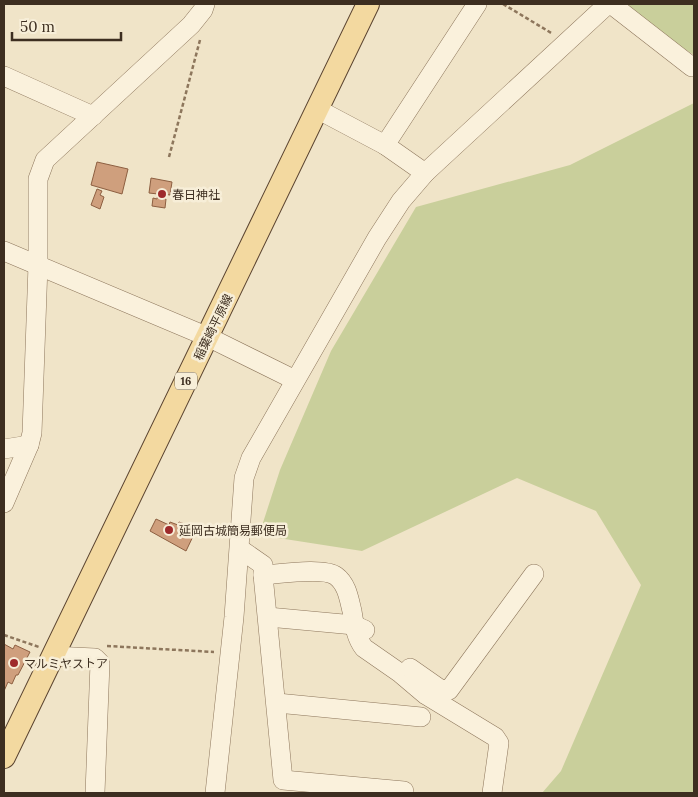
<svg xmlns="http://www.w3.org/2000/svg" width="698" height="797" font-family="Lora,'Noto Sans JP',serif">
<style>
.green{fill:#c9cf9b}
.building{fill:#cf9f7d;stroke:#8d5f41}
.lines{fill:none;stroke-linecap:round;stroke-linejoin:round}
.minor-casing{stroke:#8d765c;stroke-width:20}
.major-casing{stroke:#5b4430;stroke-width:24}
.path{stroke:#8d765c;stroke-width:2.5;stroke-dasharray:4 2.5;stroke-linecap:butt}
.minor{stroke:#faf1dc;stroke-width:19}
.major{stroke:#f3d9a0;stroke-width:22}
.poi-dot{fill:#9e2a2b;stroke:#f7eed8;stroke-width:2}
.labels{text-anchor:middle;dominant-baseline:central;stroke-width:5;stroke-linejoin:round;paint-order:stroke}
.shield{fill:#f7eed8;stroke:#756857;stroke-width:1}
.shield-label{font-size:11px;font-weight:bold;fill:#3d2e20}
.poi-label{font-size:12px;fill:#3d2e20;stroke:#f7eed8;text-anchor:start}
.street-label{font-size:12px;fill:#3d2e20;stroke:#f7eed8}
</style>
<rect width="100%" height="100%" fill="#f0e4c8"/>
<!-- green -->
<g class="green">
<path d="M628,4H694V55L624,11Z"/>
<path d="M694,103V793H542L561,771L641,585L596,511L517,478L362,551L259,535L280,470L331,351L416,207L570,165Z"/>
</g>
<!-- building -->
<g class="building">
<path d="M97,162L128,169L122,194L91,185Z"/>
<path d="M151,178L172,182L170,195L163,194V198L166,199L165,208L152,206L153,198L157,199L158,194L149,193Z"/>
<path d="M97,189L102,191L100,195L104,197L100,209L91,205Z"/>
<path d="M156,519L169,525L170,522L178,525L179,522L197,528L186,551L150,531Z"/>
<path d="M4,644L13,649L15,645L30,652L18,675H16L12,684L8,682L4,691Z"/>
</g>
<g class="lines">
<defs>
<g id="minor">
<path d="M611,4L692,67"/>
<path d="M4,76L93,116"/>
<path d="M317,109L385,145L425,173"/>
<path d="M385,145L477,4"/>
<path d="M4,251L208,337L295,380"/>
<path d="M4,449L29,445"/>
<path d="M4,503L29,445L32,433L38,265V179L45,160L191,25L203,10L205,4"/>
<path d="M240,549L263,565V575C279,574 324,567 336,576C347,584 349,599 352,611C354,624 356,638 364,648L400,673L426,695L495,737L499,743L492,793"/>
<path d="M263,575L283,780L404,791V793"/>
<path d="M268,617L354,625L365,630"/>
<path d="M52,656L95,658L100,663L95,793"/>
<path d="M410,668L440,689L449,690L534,574"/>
<path d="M277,703L421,717"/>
<path d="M215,793L234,617L244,478L251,458L377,238L401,201L425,173L608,4"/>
</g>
<path id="major" d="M4,757L368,4"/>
</defs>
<!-- minor casing -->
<use href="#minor" class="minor-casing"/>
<!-- major casing -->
<use href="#major" class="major-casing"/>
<!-- path -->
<g class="path">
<path d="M503,4L553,34"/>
<path d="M169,157L200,40"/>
<path d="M4,635L39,647"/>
<path d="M107,646L214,652"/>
</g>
<!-- minor -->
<use href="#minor" class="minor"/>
<!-- major -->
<use href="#major" class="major"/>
</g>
<!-- markers -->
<g class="poi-dot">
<circle cx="162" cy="194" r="5"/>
<circle cx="169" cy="530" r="5"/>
<circle cx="14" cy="663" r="5"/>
</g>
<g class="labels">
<!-- shield labels -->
<rect class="shield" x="175" y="372.5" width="22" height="17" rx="4"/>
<g class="shield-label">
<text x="186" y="381">16</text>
</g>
<!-- poi labels -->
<g class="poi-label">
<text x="172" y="194">春日神社</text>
<text x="179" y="530">延岡古城簡易郵便局</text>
<text x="24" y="663">マルミヤストア</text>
</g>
<!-- street labels -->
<g class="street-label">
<text transform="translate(213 327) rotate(-64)">稲葉崎平原線</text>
</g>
</g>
<!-- border -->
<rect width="698" height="797" fill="none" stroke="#3d2e20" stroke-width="10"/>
<!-- scale -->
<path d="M12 32v8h109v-8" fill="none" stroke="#3d2e20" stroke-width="2.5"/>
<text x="20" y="32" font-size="15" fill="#3d2e20" stroke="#f7eed8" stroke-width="4" paint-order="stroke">50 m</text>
</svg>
